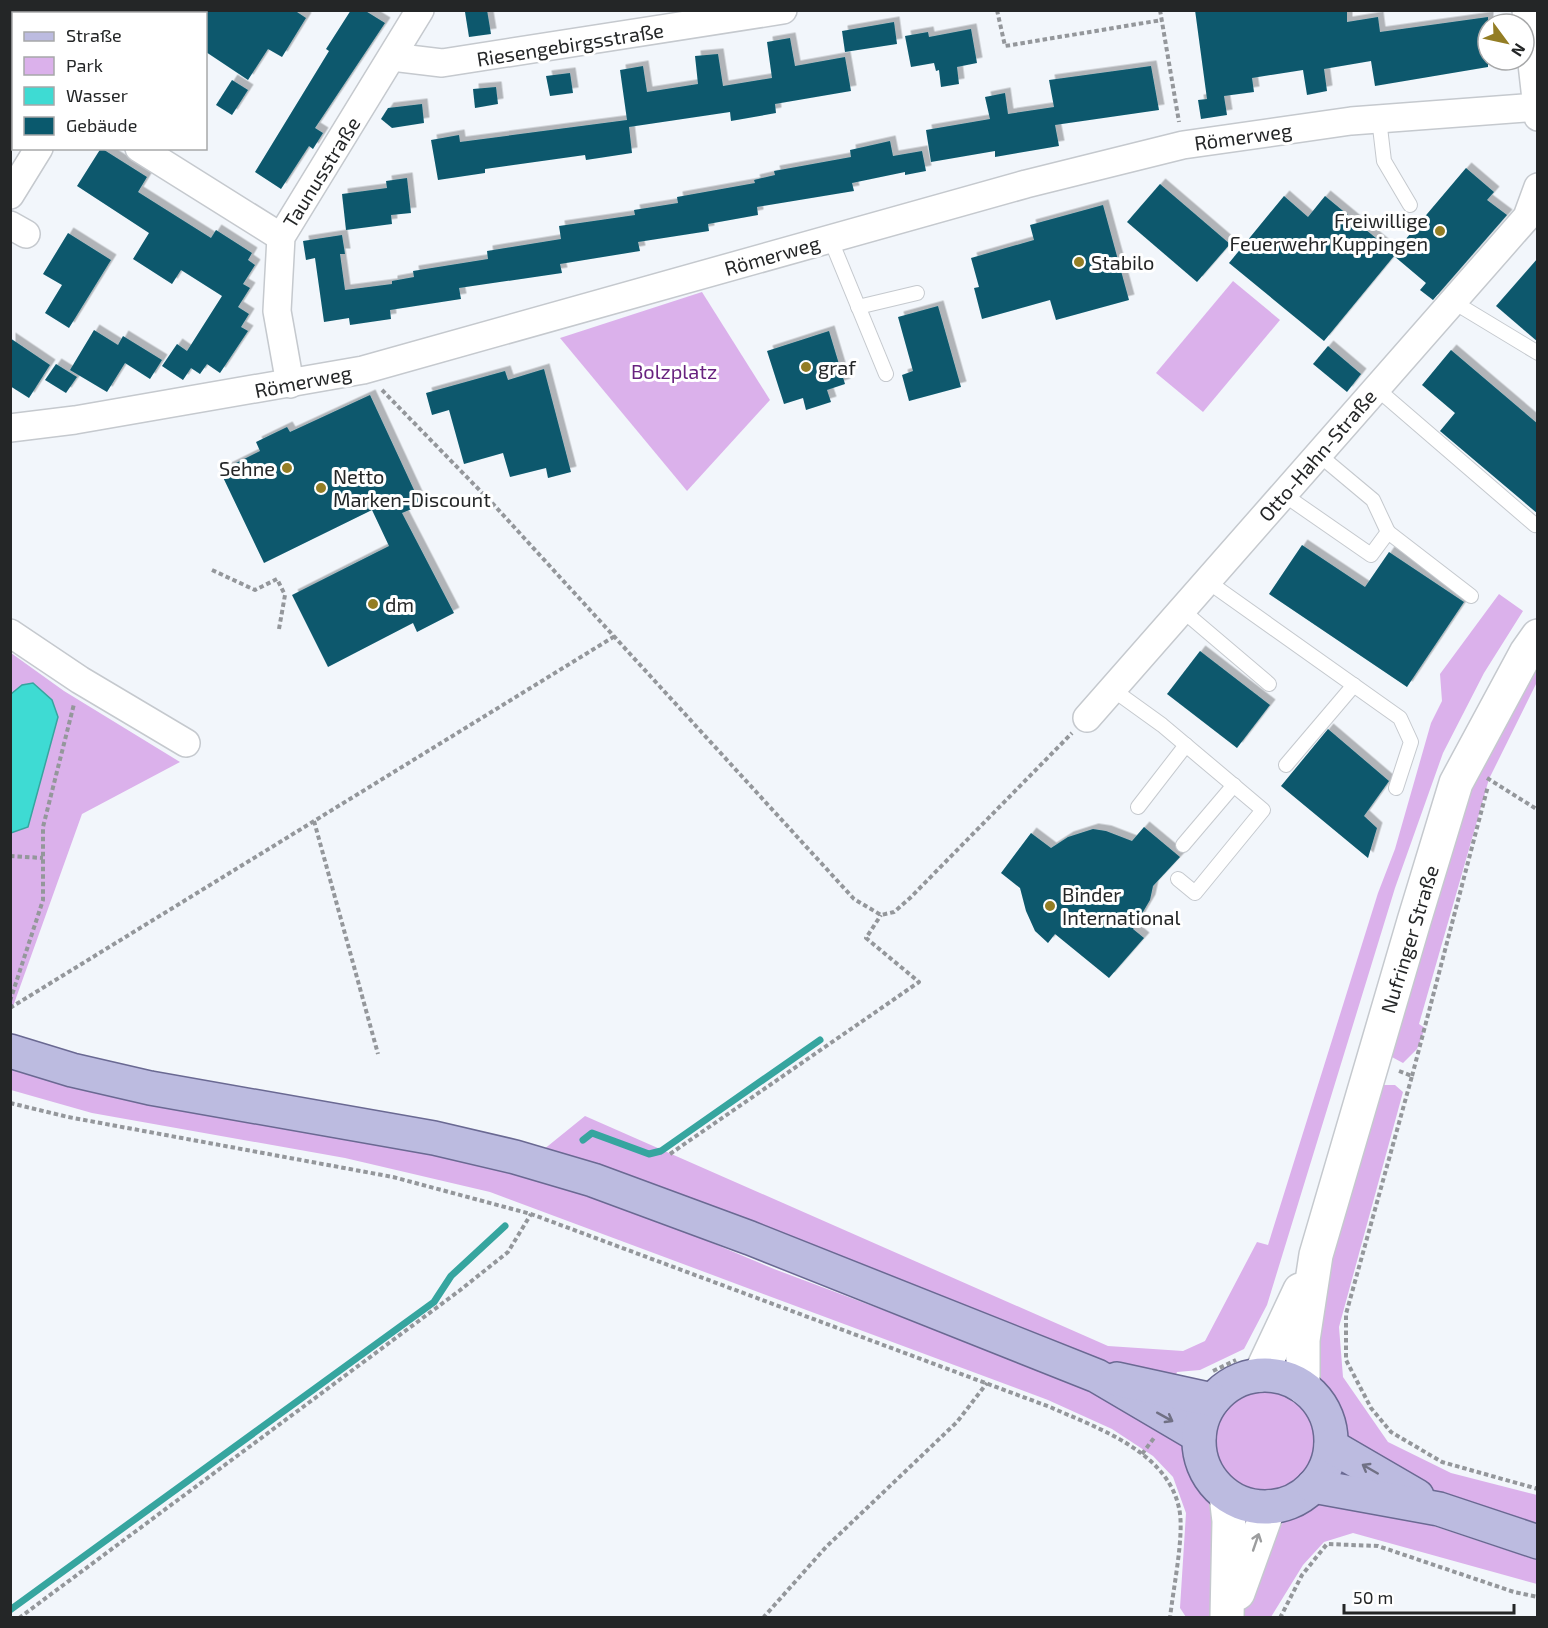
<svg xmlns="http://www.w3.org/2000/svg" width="1548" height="1628" font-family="'Exo 2',sans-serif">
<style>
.green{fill:#dbb1eb}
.water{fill:#3edbd3;stroke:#36a59f;stroke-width:1.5}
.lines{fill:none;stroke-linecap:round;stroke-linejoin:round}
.stream{stroke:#36a59f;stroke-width:7}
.building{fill:#0a596d;filter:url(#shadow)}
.lane-casing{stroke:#c5c9ce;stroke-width:16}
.street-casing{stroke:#c5c9ce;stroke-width:30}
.secondary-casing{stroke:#c5c9ce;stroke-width:36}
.primary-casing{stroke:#6a6992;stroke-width:36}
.path{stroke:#94979b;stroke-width:4;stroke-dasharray:4.5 3;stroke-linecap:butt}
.lane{stroke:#fff;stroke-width:14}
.street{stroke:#fff;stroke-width:27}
.secondary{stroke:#fff;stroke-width:33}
.primary{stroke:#bcbbe0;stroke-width:33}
.oneway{stroke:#707084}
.oneway2{stroke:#9c9d9e}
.poi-dot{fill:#937d24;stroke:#fff;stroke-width:2}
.labels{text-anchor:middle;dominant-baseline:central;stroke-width:6;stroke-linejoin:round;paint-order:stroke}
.street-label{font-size:20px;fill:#242627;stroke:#fff}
.poi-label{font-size:20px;fill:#242627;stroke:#fff;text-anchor:start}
.park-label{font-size:20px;fill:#68227f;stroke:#fff}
</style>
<defs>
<filter id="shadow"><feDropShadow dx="5.5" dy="-5.5" stdDeviation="0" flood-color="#0004"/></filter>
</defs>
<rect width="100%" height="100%" fill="#f2f6fb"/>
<!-- green -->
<g class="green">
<path d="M1233,281L1280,320L1203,412L1156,373Z"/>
<path d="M702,292L770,400L687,491L560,338Z"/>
<path d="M1499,594L1523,611L1484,673L1443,753L1395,888L1267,1305L1244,1349L1200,1370L1177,1372L1173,1382L1144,1376L543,1150L585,1116L1108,1346L1183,1351L1205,1341L1257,1242L1268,1245L1378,893L1395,849L1431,723L1442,701L1440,674Z"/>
<path d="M11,653L64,691L180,762L82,814L11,1012Z"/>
<path d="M1537,664V682L1489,779L1419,1024L1425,1028L1417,1049L1403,1063L1390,1056L1451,834L1480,763Z"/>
<path d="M10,1065L422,1149L522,1172L641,1213L774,1269L1032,1366L1135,1411L1172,1432L1190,1458L1222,1519L1214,1617H1186L1180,1608L1186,1513L1173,1477L1153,1456L1112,1429L1048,1400L490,1192L345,1158L92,1113L11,1090Z"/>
<path d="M1384,1085H1395L1403,1092L1339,1327L1343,1377L1388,1442L1451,1473L1537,1495V1528L1435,1494L1347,1448L1341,1429L1313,1373L1315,1300L1375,1093Z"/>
<circle cx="1266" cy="1441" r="55"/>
<path d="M1348,1504L1406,1517L1537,1560V1584L1353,1533L1324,1542L1303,1565L1271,1617L1241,1618C1256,1578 1266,1514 1315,1505C1325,1503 1337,1504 1348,1504Z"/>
</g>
<!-- water -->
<path class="water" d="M33,683L52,700L58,717L28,827L11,833V694L22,685Z"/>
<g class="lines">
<!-- stream -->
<g class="stream">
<path d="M583,1140L592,1133L649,1154L661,1151L820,1040"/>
<path d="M10,1610L434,1302L451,1276L505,1226"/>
</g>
</g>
<!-- building -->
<g class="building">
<path d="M206,10H294L306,18L282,57L268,49L248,80L206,52Z"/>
<path d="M351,10H364L385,23L315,128L323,133L313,149L309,146L281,189L255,172L329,51L326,49Z"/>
<path d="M487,10L491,34L469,37L465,12Z"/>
<path d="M1195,10H1347V22L1378,17L1380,32L1488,17V67L1375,86L1371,61L1324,69L1327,91L1307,95L1303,70L1252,78L1254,92L1224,96L1227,115L1201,119L1198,100L1207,99Z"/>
<path d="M894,22L897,44L845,52L842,31Z"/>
<path d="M971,29L977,63L957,67L959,84L941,87L939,70L936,71L934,63L911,67L905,36L928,32L929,37Z"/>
<path d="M790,38L795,66L845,57L851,91L775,104L776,113L731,121L730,112L629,127L632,153L586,160L585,155L485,169V173L438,180L431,140L459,135L460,142L627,120L620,70L643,66L647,92L698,84L695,56L718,54L723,86L772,78L767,42Z"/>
<path d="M1151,66L1159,110L1055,125L1059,146L995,157V151L931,162L926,130L990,119L985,97L1005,93L1008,114L1054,107L1049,80Z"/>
<path d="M570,73L573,93L550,96L546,76Z"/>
<path d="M232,80L248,90L232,115L216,105Z"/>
<path d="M496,87L498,104L475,108L473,89Z"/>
<path d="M422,104L424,123L392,128L381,119L388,108Z"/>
<path d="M890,141L893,156L922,151L926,171L905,175V172L852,183L854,191L757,207L758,215L708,224L709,231L638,242L640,251L560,264L562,273L459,288L461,299L390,310L391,319L350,325L349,318L324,322L315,258L306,260L303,241L342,235L345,254H340L345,290L392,284V281L414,277L413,271L488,259L487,251L561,239L559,226L635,215L634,210L678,203L677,197L755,183L754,180L775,175L774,171L851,157L850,150Z"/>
<path d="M101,148L147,177L138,192L211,238L216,230L252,253L248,260L255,265L243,284L250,288L238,307L249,314L241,327L248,331L220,373L207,364L200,374L191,368L183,380L162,366L177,344L187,351L222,296L181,270L172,284L133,259L149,233L77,186Z"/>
<path d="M1466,168L1494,192L1487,200L1507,215L1433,300L1420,290L1426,283L1394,256L1324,341L1229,263L1284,196L1308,217L1325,196L1394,253Z"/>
<path d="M407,178L411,213L391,215L392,224L346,230L342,194L387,188L386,181Z"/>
<path d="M1160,184L1230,244L1197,282L1127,222Z"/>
<path d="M1103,205L1129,300L1056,320L1050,300L982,319L974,288L979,287L971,258L1034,240L1030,225Z"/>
<path d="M68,233L111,260L69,328L45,313L62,285L43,274Z"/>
<path d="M1538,258V342L1496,306Z"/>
<path d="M938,306L961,387L909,401L902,375L913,371L898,317Z"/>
<path d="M94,330L118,345L123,336L162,360L150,379L125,363L107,392L70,370Z"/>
<path d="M829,331L845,384L827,390L831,402L806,410L803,398L784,404L767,351Z"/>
<path d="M10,338L50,365L29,398L10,386Z"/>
<path d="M1328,346L1361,374L1347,392L1313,364Z"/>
<path d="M1451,350L1538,424V514L1440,431L1455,413L1422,385Z"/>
<path d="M56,364L77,377L66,393L45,380Z"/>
<path d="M544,369L571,472L548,478L546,468L510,477L503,453L464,464L449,410L432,415L426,393L505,371L508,380Z"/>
<path d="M370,395L421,505L402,513L454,613L417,632L413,623L328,667L292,595L389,546L372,510L264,563L220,471L260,451L256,442L287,427L290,432Z"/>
<path d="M1302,545L1365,587L1389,552L1464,602L1407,687L1269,594Z"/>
<path d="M1200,651L1270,705L1237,748L1167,694Z"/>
<path d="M1328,729L1389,781L1364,816L1377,828L1368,858L1281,786Z"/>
<path d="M1144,827L1180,857L1153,886L1150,900L1133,929L1144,938L1109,978L1055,934L1048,943L1035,931L1026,911L1020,888L1001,873L1031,833L1051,848L1068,837L1093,829L1106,831L1132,841Z"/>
</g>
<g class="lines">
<defs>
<g id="lane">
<path d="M1379,119L1384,161L1410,205"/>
<path d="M830,238L886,374"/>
<path d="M1452,301L1538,353"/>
<path d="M858,307L917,293"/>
<path d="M1376,388L1535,525L1538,523"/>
<path d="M1318,454L1373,500L1388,532"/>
<path d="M1283,494L1371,555L1388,532L1471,596"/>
<path d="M1207,581L1400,718L1411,742L1396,788"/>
<path d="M1182,610L1269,684"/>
<path d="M1112,689L1162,725L1263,810L1195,893L1178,879"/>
<path d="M1286,765L1354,685"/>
<path d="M1138,807L1186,745"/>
<path d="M1183,845L1234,785"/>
</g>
<g id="street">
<path d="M1526,10L1538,117"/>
<path d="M392,57L442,63L783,10"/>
<path d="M139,148L281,237"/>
<path d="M10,195L39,148"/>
<path d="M10,225L26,234"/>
<path d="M290,384L277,311L281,237L420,10"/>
<path d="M10,428L75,420L363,370L1026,184L1183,145L1351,121L1538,107"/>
<path d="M10,633L80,680L186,743"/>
<path d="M1087,718L1527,217L1538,187"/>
</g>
<g id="secondary">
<path d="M1260,1375L1300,1290"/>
<path d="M1303,1387V1340L1316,1255L1414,921L1456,783L1526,653L1538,636"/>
<path d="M1226,1495L1229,1521L1227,1618"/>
<path d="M1238,1593L1269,1507"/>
</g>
<g id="primary">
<path d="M10,1051L72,1070L150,1088L434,1138L515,1157L593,1180L750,1238L1097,1376L1199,1436"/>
<circle cx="1265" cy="1441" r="66"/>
<path d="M1117,1379L1213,1400"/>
<path d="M1331,1446L1417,1496"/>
<path d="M1313,1486L1439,1509L1538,1542"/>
</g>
</defs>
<!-- lane casing -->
<use href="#lane" class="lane-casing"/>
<!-- street casing -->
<use href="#street" class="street-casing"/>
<!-- secondary casing -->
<use href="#secondary" class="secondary-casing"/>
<!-- primary casing -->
<use href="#primary" class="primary-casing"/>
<!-- path -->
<g class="path">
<path d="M997,10L1005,46L1162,20"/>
<path d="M1160,10L1179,122"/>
<path d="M382,390L494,505L854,899L881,915L894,912L910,898L1072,733"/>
<path d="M212,570L255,590L277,579L285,595L279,629"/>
<path d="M1487,778L1538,810"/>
<path d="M314,821L378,1054"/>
<path d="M10,856L43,858"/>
<path d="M10,1001L43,900V827L74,704"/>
<path d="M10,1008L615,636"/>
<path d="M1399,1071L1412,1076L1346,1314V1360L1371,1408L1391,1432L1442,1462L1538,1489"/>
<path d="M1412,1076L1488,786"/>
<path d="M10,1103L68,1117L393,1177L531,1214L1050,1407C1097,1428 1167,1451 1179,1508C1185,1533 1173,1589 1170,1618"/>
<path d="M670,1154L919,982L866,938L881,915"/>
<path d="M1213,1371L1236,1360"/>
<path d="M1142,1454L1154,1438"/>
<path d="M19,1618L459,1291L508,1252L531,1214"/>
<path d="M763,1618L826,1547L957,1422L987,1383"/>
<path d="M1280,1618L1302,1575L1327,1544L1378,1546L1514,1592L1538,1597"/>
</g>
<!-- lane -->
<use href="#lane" class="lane"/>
<!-- street -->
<use href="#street" class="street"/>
<!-- secondary -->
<use href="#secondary" class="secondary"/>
<!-- primary -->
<use href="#primary" class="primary"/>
</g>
<!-- one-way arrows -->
<defs><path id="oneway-shaft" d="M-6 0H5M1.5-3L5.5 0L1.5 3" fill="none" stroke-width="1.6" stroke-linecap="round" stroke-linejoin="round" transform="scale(1.5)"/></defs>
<g class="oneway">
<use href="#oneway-shaft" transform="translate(1165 1417) rotate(29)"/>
<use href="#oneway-shaft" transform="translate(1370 1469) rotate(-150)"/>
</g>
<use class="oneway2" href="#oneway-shaft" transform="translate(1256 1542) rotate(-71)"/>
<!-- markers -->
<g class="poi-dot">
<circle cx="1440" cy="231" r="6"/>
<circle cx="1079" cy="262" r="6"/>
<circle cx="806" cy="367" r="6"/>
<circle cx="287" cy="468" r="6"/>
<circle cx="321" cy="488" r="6"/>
<circle cx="373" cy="604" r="6"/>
<circle cx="1050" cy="906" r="6"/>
</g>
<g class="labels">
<!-- street labels -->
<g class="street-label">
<text transform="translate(570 44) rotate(-9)">Riesengebirgsstraße</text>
<text transform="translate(1243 136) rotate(-8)">Römerweg</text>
<text transform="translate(321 172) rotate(-58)">Taunusstraße</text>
<text transform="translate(772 255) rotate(-16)">Römerweg</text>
<text transform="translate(303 381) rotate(-11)">Römerweg</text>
<text transform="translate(1317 455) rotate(-49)">Otto-Hahn-Straße</text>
<text transform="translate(1409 939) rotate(-73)">Nufringer Straße</text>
</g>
<!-- poi labels -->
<g class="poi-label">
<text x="1428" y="220" text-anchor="end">Freiwillige<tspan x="1428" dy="23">Feuerwehr Kuppingen</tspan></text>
<text x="1091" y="262">Stabilo</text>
<text x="818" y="367">graf</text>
<text x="275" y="468" text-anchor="end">Sehne</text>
<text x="333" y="476">Netto<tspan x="333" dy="23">Marken-Discount</tspan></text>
<text x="385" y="604">dm</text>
<text x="1062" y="894">Binder<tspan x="1062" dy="23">International</tspan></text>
</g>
<!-- park labels -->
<g class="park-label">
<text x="674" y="371">Bolzplatz</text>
</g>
</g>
<!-- border -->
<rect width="1548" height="1628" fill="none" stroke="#242627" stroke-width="24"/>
<!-- legend -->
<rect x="12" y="12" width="195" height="138" fill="#ffffff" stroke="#a7a8a9" stroke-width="1.5"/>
<rect x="24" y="32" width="30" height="9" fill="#bcbbe0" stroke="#a7a8a9" stroke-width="1.5"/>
<text x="66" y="42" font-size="18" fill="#242627">Straße</text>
<rect x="24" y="57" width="30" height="18" fill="#dbb1eb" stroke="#a7a8a9" stroke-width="1.5"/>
<text x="66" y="72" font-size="18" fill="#242627">Park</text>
<rect x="24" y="87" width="30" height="18" fill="#3edbd3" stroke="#a7a8a9" stroke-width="1.5"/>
<text x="66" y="102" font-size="18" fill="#242627">Wasser</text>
<rect x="24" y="117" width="30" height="18" fill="#0a596d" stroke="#a7a8a9" stroke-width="1.5"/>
<text x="66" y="132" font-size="18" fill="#242627">Gebäude</text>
<!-- north arrow -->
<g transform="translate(1506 42) rotate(123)"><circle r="28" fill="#ffffff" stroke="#a7a8a9" stroke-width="1.5"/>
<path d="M0-4.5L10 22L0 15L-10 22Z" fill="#937d24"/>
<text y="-9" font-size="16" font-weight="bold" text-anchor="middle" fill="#242627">N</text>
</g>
<!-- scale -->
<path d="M1344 1604v9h170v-9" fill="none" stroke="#242627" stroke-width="3"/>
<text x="1353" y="1604" font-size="18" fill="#242627" stroke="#ffffff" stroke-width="4.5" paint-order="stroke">50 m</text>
</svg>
